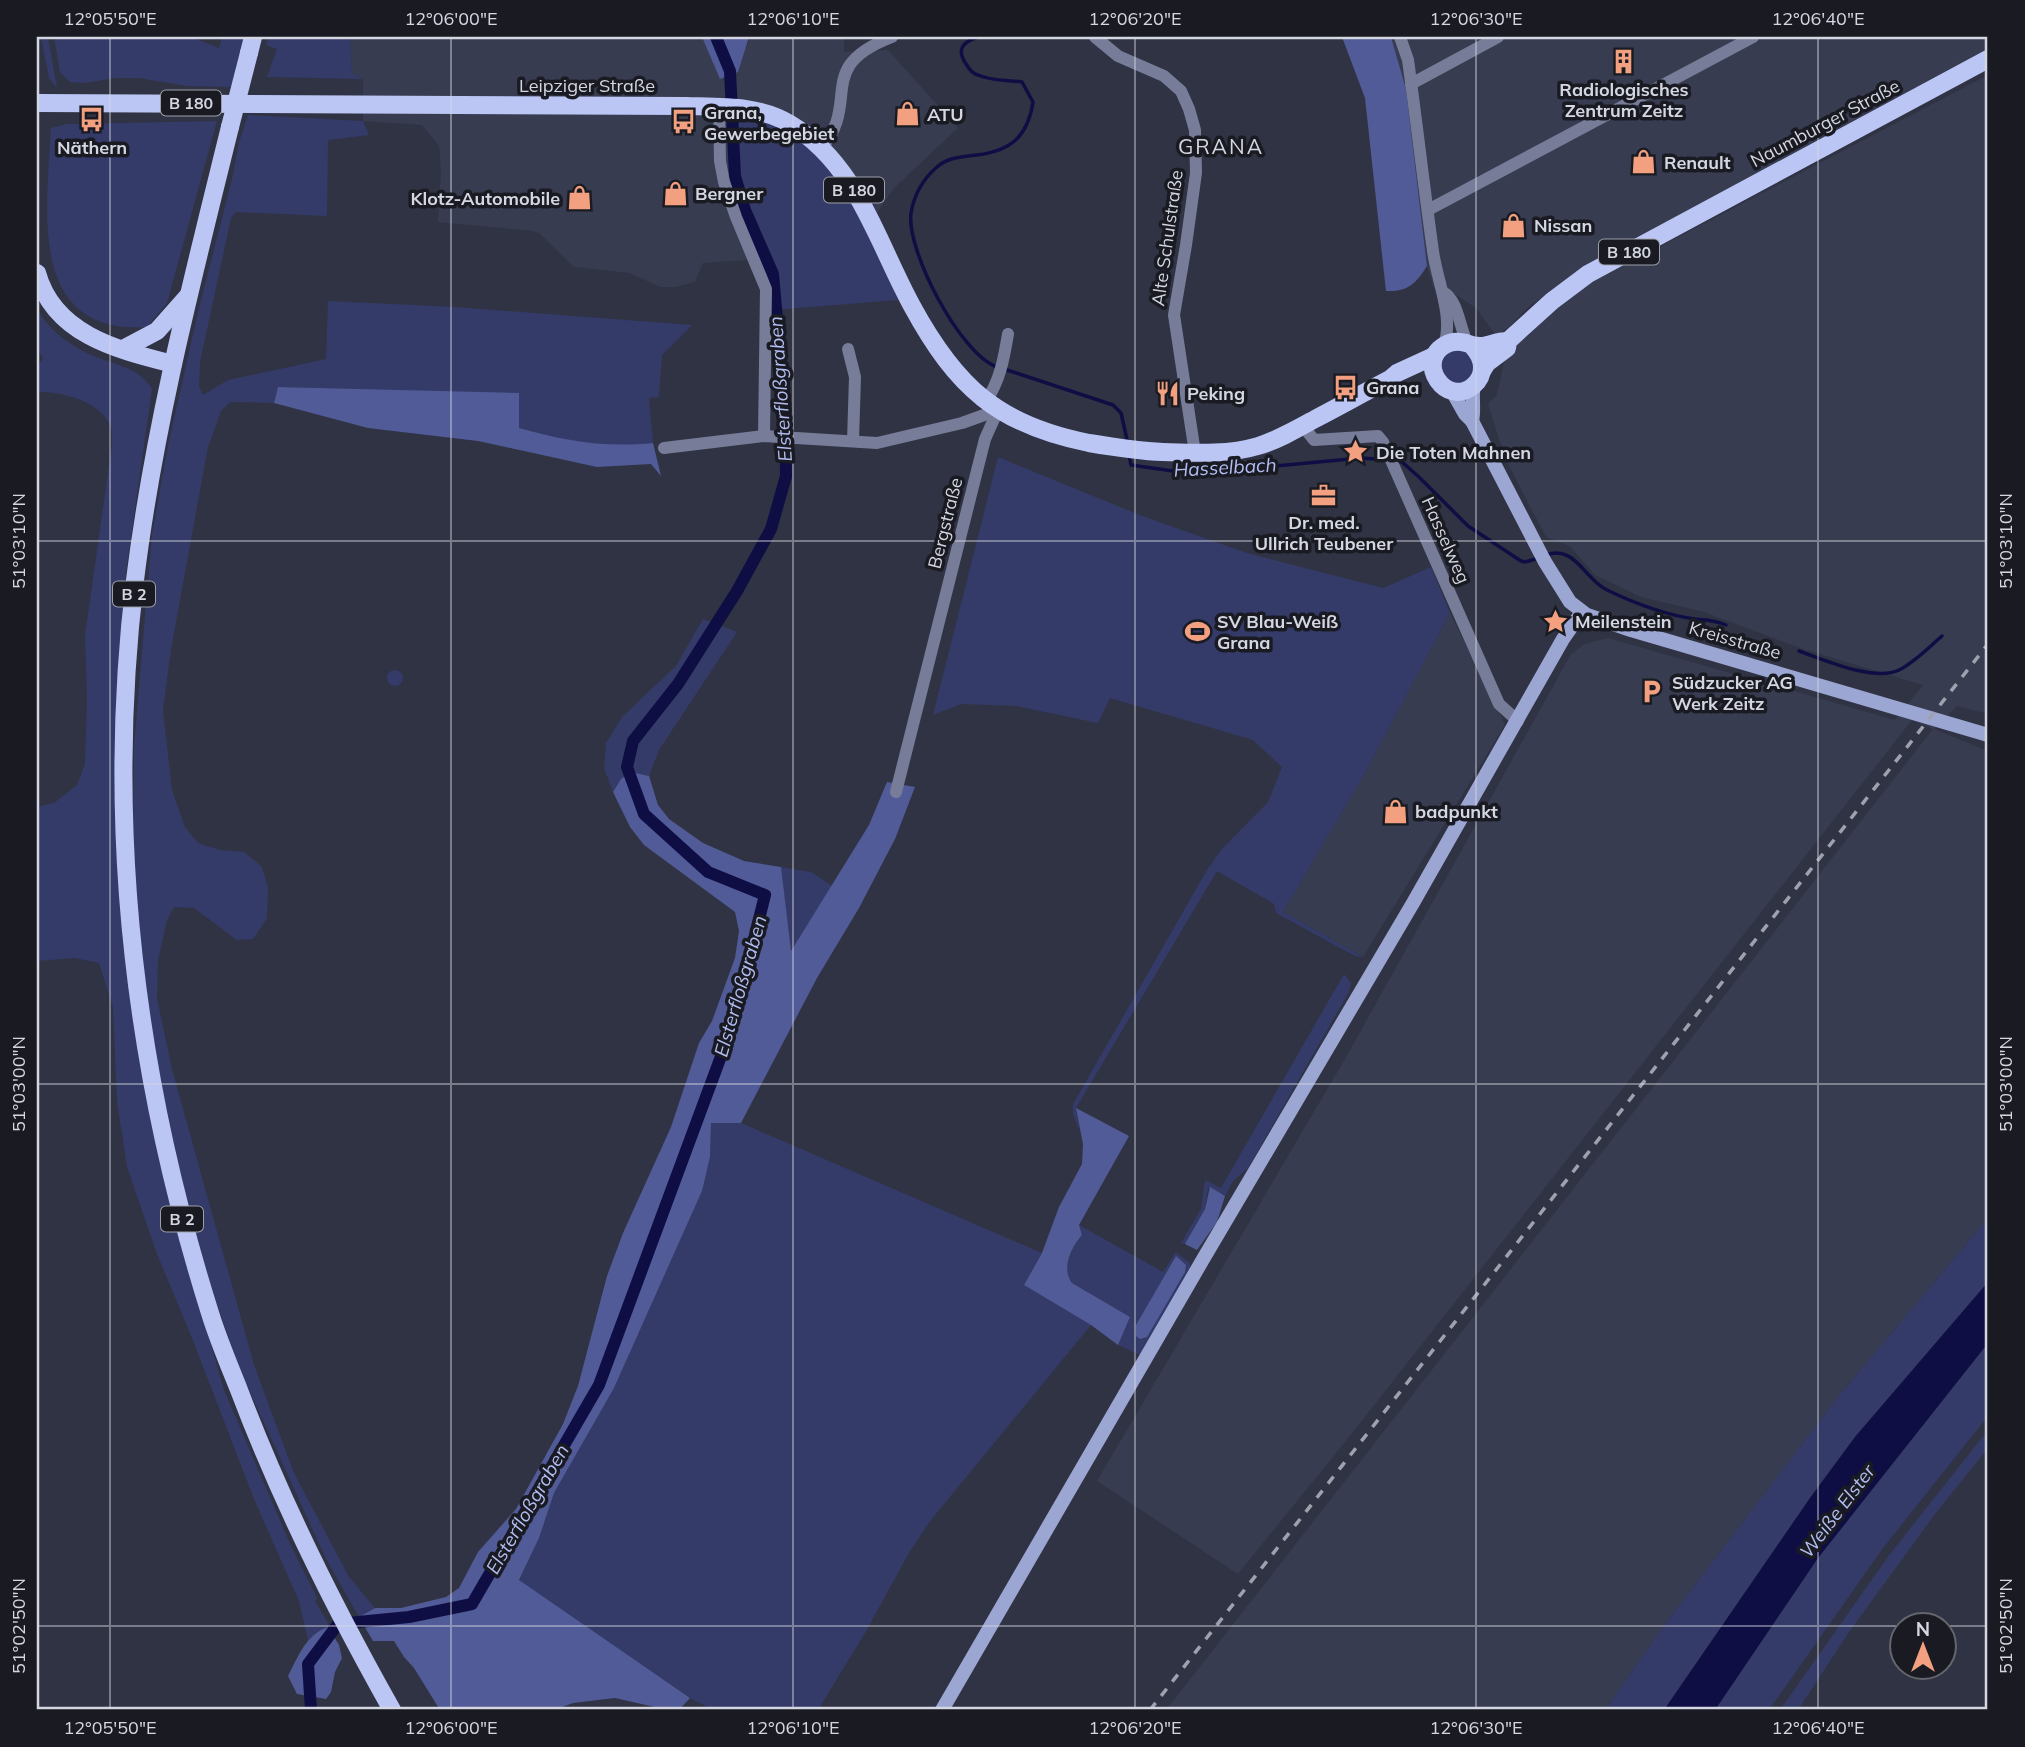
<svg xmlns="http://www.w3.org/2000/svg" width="2025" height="1747" font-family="Mulish,sans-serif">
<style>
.built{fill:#373c51}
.green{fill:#343b69;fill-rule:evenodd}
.forest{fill:#515b98}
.water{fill:#0f0e44}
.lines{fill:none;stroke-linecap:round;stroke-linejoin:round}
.stream{stroke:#0f0e44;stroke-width:3.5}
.canal{stroke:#0f0e44;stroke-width:12}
.minor{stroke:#777d99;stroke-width:12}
.secondary{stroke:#9ca6d3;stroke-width:14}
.primary{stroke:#bbc6f5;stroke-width:18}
.rail{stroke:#9fa2ae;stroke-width:3.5;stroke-dasharray:9 9;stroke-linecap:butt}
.primary-bridge{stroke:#bbc6f5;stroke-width:18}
.ticks{fill:none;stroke:#d4d7e1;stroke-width:2;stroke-opacity:0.45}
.labels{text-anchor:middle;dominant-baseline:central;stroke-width:7;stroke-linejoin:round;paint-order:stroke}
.shield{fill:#1a1b22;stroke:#9c9fa8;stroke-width:2}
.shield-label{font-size:16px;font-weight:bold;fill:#d4d7e1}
.street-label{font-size:18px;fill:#d4d7e1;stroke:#1a1b22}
.poi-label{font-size:18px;font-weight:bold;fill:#d4d7e1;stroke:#1a1b22;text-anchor:start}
.water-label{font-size:19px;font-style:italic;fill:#b2bef3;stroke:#1a1b22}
.quarter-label{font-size:21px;letter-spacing:2px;fill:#d4d7e1;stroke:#1a1b22}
.neatline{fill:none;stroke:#d4d7e1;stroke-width:2.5}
.ticks-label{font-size:18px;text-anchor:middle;fill:#d4d7e1}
</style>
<rect width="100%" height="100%" fill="#303343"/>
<!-- built -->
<g class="built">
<path d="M350,37H702L721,79L748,44L749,37H844V52L888,50L958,128L894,188L866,229L732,188L763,259L703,263L695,282L675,287H660L630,273L574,267L540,234L533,231L438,222L441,172L439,146L422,125L363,121V79L352,73Z"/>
<path d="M1391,37H1988V49L1898,100L1627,244L1572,275L1528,307L1509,327L1496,336L1477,309L1455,294L1433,287L1427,266L1406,89Z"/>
<path d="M1988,75V714L1957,706L1934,729L1988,751V1218L1837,1398L1663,1627L1605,1710H1166L1933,729L1912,720L1353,1432L1238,1574L1097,1481L1345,1059L1571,654L1585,644L1608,638L1895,720L1923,685L1800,648L1704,612L1641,597L1595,575L1570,546L1546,537L1505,458L1488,404L1497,395L1505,357L1547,315L1577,290Z"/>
<path d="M1450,613L1505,725L1363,957L1283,912L1365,773Z"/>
</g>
<!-- green -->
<g class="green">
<path d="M41,37H48L57,88L49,78Z"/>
<path d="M54,37H191L219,48L222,37H244L233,87L187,86L139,78H116L84,83L70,82L60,72Z"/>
<path d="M269,37H350L352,73L363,79L267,77L277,49L266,45Z"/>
<path d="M248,115L363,121L369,135L328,140L327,216L236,212L231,218L200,362L199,386L203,395L228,380L326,359L328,301L455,307L692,325L662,355L659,397L649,398L653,443C605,449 565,441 519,428V394L278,387L274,403L230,402L221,411L208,447L171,649L163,710L172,790L185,827L198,843L220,850L244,852L262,867L268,887L267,918L253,939L237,940L194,908L174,907L167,920L158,960L157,998L172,1069L254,1365L294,1473L349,1577L375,1608L359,1617L326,1559L240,1370L212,1290L183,1187L154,1049L139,930L133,843L134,746L152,534L169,441L199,308L232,179L239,142Z"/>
<path d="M727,119C742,121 759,121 774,125C781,127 787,133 792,136C849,174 873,240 898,300L773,310L771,279L732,188L727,164Z"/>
<path d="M217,121L167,303L147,327C26,335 47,208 51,128L67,124Z"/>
<path d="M37,309C49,330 69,345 91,355C112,364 141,368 152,389L126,572L117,801L118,874L123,945L140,1054L167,1191L224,1390L291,1546L317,1598L315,1601L328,1623V1627L320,1630L308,1640L299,1601L254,1499L192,1338L157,1254L127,1167L117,1101L113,1007L99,963L74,958L37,961V807L54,803L77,785L85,764L87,698L85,636L112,444C112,439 112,432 111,427C101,401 61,391 37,392V363L41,362L43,358L37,348Z"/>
<circle cx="1457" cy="367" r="17"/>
<path d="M998,457L1142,516L1247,553L1383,588L1431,567L1450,613L1365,773L1283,912L1363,957L1355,956L1276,913L1274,904L1217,871L1076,1108L1080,1132L1073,1114V1104L1207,870L1221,850L1268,802L1282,767L1253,740L1110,698L1098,723L1016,706L961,704L933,715Z"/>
<path d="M703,619L737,632L659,750L649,776L631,772L621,780L613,792L604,768L606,743L623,716L676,666Z"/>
<circle cx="395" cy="678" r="8"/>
<path d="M781,867L811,872L832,886L790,952Z"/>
<path d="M1344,974L1351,983L1349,992L1248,1168L1233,1181L1225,1196L1208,1188L1205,1209L1185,1244L1181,1243L1201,1209L1205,1180L1221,1188Z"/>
<path d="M711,1123H741L1042,1253L1024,1285L1091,1325L931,1520L910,1551L865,1633L818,1710H713L690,1698L519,1581L539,1538L554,1493L614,1388L702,1191L710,1157Z"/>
<path d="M1988,1218V1282L1855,1437L1810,1498L1664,1710H1605L1663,1627L1837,1398Z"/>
<path d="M1079,1225L1163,1272L1176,1252L1190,1263V1270L1140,1355L1118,1345L1130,1317L1072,1283C1061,1268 1071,1249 1082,1235ZM1176,1256L1136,1336V1325Z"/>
<path d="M1988,1343V1416L1883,1548L1769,1710H1715L1818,1558Z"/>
<path d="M1988,1430V1448L1935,1514L1849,1632L1798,1710H1780L1890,1554Z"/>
</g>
<!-- forest -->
<g class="forest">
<path d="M702,37H749L738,72L720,79Z"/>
<path d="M1342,37H1391L1406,89L1427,266C1416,284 1407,292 1386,291L1365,98Z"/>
<path d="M278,387L519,393V428C565,441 605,448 653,443L661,476L651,464L597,467L478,441L368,428L274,403Z"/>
<path d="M631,772L649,776L658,805L669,819L703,843L744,861L781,867L791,951L869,825L887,782L915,787L895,839L859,908L817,978L741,1123H711L710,1157L702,1191L614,1388L554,1493L539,1538L519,1580L690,1698L679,1710H668L615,1698L573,1703L554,1710H440L414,1668L404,1657L394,1641H373L359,1617L375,1608H401L446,1597L459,1588L478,1552L516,1509L563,1424L578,1386L607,1276L623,1233L671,1127L699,1043L712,1021L735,958L739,931L735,912L644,845L630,827L613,792L621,779Z"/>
<path d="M1076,1108L1129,1136L1079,1225L1082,1235C1071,1248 1061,1268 1072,1283L1130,1317L1118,1345L1091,1325L1024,1285L1042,1253L1059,1207L1082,1164L1083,1144Z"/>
<path d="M1210,1187L1225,1196L1217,1222L1197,1250L1185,1244L1205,1209Z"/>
<path d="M1176,1256L1186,1265L1185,1272L1147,1337L1140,1339L1136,1336V1325Z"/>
<path d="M328,1627L339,1645L342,1658L335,1672L331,1692L326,1699L297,1694L288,1676C298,1657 306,1634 328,1627Z"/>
</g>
<!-- water -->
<path class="water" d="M1988,1282V1343L1818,1558L1715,1710H1664L1810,1498L1855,1437Z"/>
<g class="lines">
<!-- stream -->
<g class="stream">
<path d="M978,37C963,42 956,49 966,64C969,69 973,74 978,75C991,81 1008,80 1022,82L1033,102C1028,136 1011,151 977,155C962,157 948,157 937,167C923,179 914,195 911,213C906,251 961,355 997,367"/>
<path d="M1004,369L1113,405L1121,413L1128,444"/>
<path d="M1129,455L1131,465L1180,472H1211L1361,458L1388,460"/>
<path d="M1395,461L1402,462L1419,477L1468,526L1521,561L1525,562L1539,558"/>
<path d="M1546,555C1575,544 1585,580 1607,590C1634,603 1666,615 1695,619C1706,620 1715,620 1726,625"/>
<path d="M1799,651C1825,660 1874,682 1899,670C1915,662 1929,647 1942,636"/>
</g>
<!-- canal -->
<path class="canal" d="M311,1710L308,1664L338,1624L409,1617L472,1604L599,1385L733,1024L765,895L708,872L644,814L627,767L633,741L678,684L737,591L771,529L786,476L785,409L773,274L745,210L735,176L730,71L716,37"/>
<!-- minor -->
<g class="minor">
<path d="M1095,37L1118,56L1164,76L1181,91L1189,109L1195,130L1196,173L1186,245L1174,315L1195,453"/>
<path d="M1400,37L1408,60C1417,124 1424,188 1433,251C1437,281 1454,317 1444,345"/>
<path d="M1411,84L1498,37"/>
<path d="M719,107L720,161L724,182L736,217L766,289L764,436"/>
<path d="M821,149C862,101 813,67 892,37"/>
<path d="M1428,210L1753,37"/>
<path d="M1443,292C1459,301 1459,328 1468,344"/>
<path d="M848,349L855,377L853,441"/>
<path d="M986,401C1000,381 1004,358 1008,334"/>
<path d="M1303,426L1314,440L1378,436L1383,442L1499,704L1518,721"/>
<path d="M664,448L764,436L877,443L962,423L998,410"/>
<path d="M896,792L985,439L998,410"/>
</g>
<!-- secondary -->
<g class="secondary">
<path d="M1452,391L1465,414L1472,421L1545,562L1570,602L1587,615L1631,630L1988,735"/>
<path d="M1472,421C1475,408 1471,397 1474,385"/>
<path d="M942,1710L1202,1261L1413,903L1563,639L1582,612"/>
</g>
<!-- primary -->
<g class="primary">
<path d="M249,53L253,37"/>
<path d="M37,103L686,106C722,107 759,105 790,124C857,164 877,242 912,306C956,387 998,425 1089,443C1113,447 1138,451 1163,452C1194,453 1228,455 1258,446C1278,440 1297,429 1315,419C1340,406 1365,392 1390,379L1397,373L1434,356"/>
<path d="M230,127C193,277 154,426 135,580C105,828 135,1075 210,1313C218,1339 229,1365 239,1390C281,1501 334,1607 392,1710"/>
<path d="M37,273C54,335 118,350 173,364"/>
<path d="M1473,347C1484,359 1486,375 1473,386C1446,408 1415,362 1445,345C1452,341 1459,341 1466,343C1486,351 1490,341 1508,341"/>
<path d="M123,349L157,331L188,296"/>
<path d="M1482,371L1487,363L1507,348L1508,341L1552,301L1588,274L1988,59"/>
</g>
<!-- rail -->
<path class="rail" d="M1150,1710L1988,644"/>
<!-- primary-bridge -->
<path class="primary-bridge" d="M230,127L249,53"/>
</g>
<!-- ticks -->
<path class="ticks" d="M110,37V1710M451,37V1710M793,37V1710M1135,37V1710M1476,37V1710M1818,37V1710M37,541H1988M37,1084H1988M37,1626H1902M1944,1626H1988"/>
<!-- icons -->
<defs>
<symbol id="building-bare" viewBox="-9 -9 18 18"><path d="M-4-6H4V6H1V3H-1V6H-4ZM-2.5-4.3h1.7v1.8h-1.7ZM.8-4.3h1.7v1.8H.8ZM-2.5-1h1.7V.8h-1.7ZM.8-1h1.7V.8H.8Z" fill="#f2a080" stroke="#1a1b22" stroke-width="2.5" paint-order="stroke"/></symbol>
<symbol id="shop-bare" viewBox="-9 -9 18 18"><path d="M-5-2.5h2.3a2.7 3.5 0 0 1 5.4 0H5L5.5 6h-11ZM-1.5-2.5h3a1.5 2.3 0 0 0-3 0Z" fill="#f2a080" stroke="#1a1b22" stroke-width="2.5" paint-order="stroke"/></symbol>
<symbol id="bus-bare" viewBox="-9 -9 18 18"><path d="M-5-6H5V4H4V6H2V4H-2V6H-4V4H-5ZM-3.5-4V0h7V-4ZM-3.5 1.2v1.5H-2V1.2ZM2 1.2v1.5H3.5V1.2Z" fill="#f2a080" stroke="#1a1b22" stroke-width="2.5" paint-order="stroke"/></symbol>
<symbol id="restaurant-bare" viewBox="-9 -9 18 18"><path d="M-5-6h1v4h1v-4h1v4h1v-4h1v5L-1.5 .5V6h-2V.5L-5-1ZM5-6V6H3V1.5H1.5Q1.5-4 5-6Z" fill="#f2a080" stroke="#1a1b22" stroke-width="2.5" paint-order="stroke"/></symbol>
<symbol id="sight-bare" viewBox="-9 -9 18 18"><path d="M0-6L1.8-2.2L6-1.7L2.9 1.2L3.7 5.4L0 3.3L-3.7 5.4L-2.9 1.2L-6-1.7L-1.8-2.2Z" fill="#f2a080" stroke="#1a1b22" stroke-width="2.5" paint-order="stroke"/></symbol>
<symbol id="office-bare" viewBox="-9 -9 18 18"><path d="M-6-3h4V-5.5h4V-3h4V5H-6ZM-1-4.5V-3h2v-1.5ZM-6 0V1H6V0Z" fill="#f2a080" stroke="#1a1b22" stroke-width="2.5" paint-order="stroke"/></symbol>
<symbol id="stadium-bare" viewBox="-9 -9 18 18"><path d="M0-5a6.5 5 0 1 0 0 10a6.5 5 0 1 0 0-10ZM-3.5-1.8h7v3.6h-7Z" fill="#f2a080" stroke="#1a1b22" stroke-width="2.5" paint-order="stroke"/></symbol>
<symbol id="parking-bare" viewBox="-9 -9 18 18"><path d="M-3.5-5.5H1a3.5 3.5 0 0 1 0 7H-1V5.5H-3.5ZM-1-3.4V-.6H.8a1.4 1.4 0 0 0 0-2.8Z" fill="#f2a080" stroke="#1a1b22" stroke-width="2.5" paint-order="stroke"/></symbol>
</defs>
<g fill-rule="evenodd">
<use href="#building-bare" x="1606" y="44" width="35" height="35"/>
<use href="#shop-bare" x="890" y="96" width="35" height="35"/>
<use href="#bus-bare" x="74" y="102" width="35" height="35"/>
<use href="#bus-bare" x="666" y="104" width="35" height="35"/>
<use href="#shop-bare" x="1626" y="144" width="35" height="35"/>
<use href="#shop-bare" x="658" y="176" width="35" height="35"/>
<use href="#shop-bare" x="562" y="180" width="35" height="35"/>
<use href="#shop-bare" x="1496" y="208" width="35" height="35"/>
<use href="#bus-bare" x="1328" y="370" width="35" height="35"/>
<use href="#restaurant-bare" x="1150" y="376" width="35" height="35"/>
<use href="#sight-bare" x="1338" y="434" width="35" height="35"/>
<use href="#office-bare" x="1306" y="478" width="35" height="35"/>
<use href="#sight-bare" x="1538" y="604" width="35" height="35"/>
<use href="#stadium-bare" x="1180" y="614" width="35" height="35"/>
<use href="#parking-bare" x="1634" y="674" width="35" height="35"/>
<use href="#shop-bare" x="1378" y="794" width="35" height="35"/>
</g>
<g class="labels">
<!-- shield labels -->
<g class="shield">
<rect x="161" y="90.5" width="60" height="25" rx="5"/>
<rect x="824" y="177.5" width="60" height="25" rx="5"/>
<rect x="1599" y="239.5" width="60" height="25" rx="5"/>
<rect x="113" y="581.5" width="42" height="25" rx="5"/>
<rect x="161" y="1206.5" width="42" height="25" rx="5"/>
</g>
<g class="shield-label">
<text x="191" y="103">B 180</text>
<text x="854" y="190">B 180</text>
<text x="1629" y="252">B 180</text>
<text x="134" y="594">B 2</text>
<text x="182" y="1219">B 2</text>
</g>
<!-- street labels -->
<g class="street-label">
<text x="587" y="85">Leipziger Straße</text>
<text transform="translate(1825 123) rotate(-28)">Naumburger Straße</text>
<text transform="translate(1167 238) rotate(-82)">Alte Schulstraße</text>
<text transform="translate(945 523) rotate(-76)">Bergstraße</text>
<text transform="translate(1446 540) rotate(66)">Hasselweg</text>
<text transform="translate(1735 640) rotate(16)">Kreisstraße</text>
</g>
<!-- poi labels -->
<g class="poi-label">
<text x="1624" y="89" text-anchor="middle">Radiologisches<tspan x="1624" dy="21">Zentrum Zeitz</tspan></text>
<text x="704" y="112">Grana,<tspan x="704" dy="21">Gewerbegebiet</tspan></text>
<text x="927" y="114">ATU</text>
<text x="92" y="147" text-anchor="middle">Näthern</text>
<text x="1664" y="162">Renault</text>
<text x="695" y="193">Bergner</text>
<text x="560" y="198" text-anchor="end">Klotz-Automobile</text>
<text x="1534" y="225">Nissan</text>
<text x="1366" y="387">Grana</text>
<text x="1187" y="393">Peking</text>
<text x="1376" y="452">Die Toten Mahnen</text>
<text x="1324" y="522" text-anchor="middle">Dr. med.<tspan x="1324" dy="21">Ullrich Teubener</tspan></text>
<text x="1217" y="621">SV Blau-Weiß<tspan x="1217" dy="21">Grana</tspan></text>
<text x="1575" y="621">Meilenstein</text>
<text x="1672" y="682">Südzucker AG<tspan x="1672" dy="21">Werk Zeitz</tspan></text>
<text x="1415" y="811">badpunkt</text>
</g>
<!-- water labels -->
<g class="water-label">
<text transform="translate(780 389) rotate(-94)">Elsterfloßgraben</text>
<text transform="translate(1225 467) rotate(-3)">Hasselbach</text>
<text transform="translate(740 986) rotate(-74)">Elsterfloßgraben</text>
<text transform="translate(527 1509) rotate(-60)">Elsterfloßgraben</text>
<text transform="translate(1837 1511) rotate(-53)">Weiße Elster</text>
</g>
<!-- quarter labels -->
<g class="quarter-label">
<text x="1221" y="146">GRANA</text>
</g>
</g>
<!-- border -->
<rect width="2025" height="1747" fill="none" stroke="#1a1b22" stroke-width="77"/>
<!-- north arrow -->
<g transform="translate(1923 1646)"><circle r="33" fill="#1a1b22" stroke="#64666e" stroke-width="2"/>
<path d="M0-5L12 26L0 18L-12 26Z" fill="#f2a080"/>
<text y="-10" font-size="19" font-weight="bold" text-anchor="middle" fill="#d4d7e1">N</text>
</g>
<rect x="38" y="38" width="1948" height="1670" class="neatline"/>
<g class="ticks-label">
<text x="110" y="25">12°05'50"E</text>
<text x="451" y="25">12°06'00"E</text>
<text x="793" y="25">12°06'10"E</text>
<text x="1135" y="25">12°06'20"E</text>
<text x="1476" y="25">12°06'30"E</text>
<text x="1818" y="25">12°06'40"E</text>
<text transform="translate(19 541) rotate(-90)" y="6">51°03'10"N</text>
<text transform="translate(2006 541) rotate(-90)" y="6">51°03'10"N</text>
<text transform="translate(19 1084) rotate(-90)" y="6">51°03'00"N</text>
<text transform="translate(2006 1084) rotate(-90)" y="6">51°03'00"N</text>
<text transform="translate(19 1626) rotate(-90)" y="6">51°02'50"N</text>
<text transform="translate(2006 1626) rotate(-90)" y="6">51°02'50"N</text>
<text x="110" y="1734">12°05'50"E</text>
<text x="451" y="1734">12°06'00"E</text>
<text x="793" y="1734">12°06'10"E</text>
<text x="1135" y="1734">12°06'20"E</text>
<text x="1476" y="1734">12°06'30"E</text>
<text x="1818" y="1734">12°06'40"E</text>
</g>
</svg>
